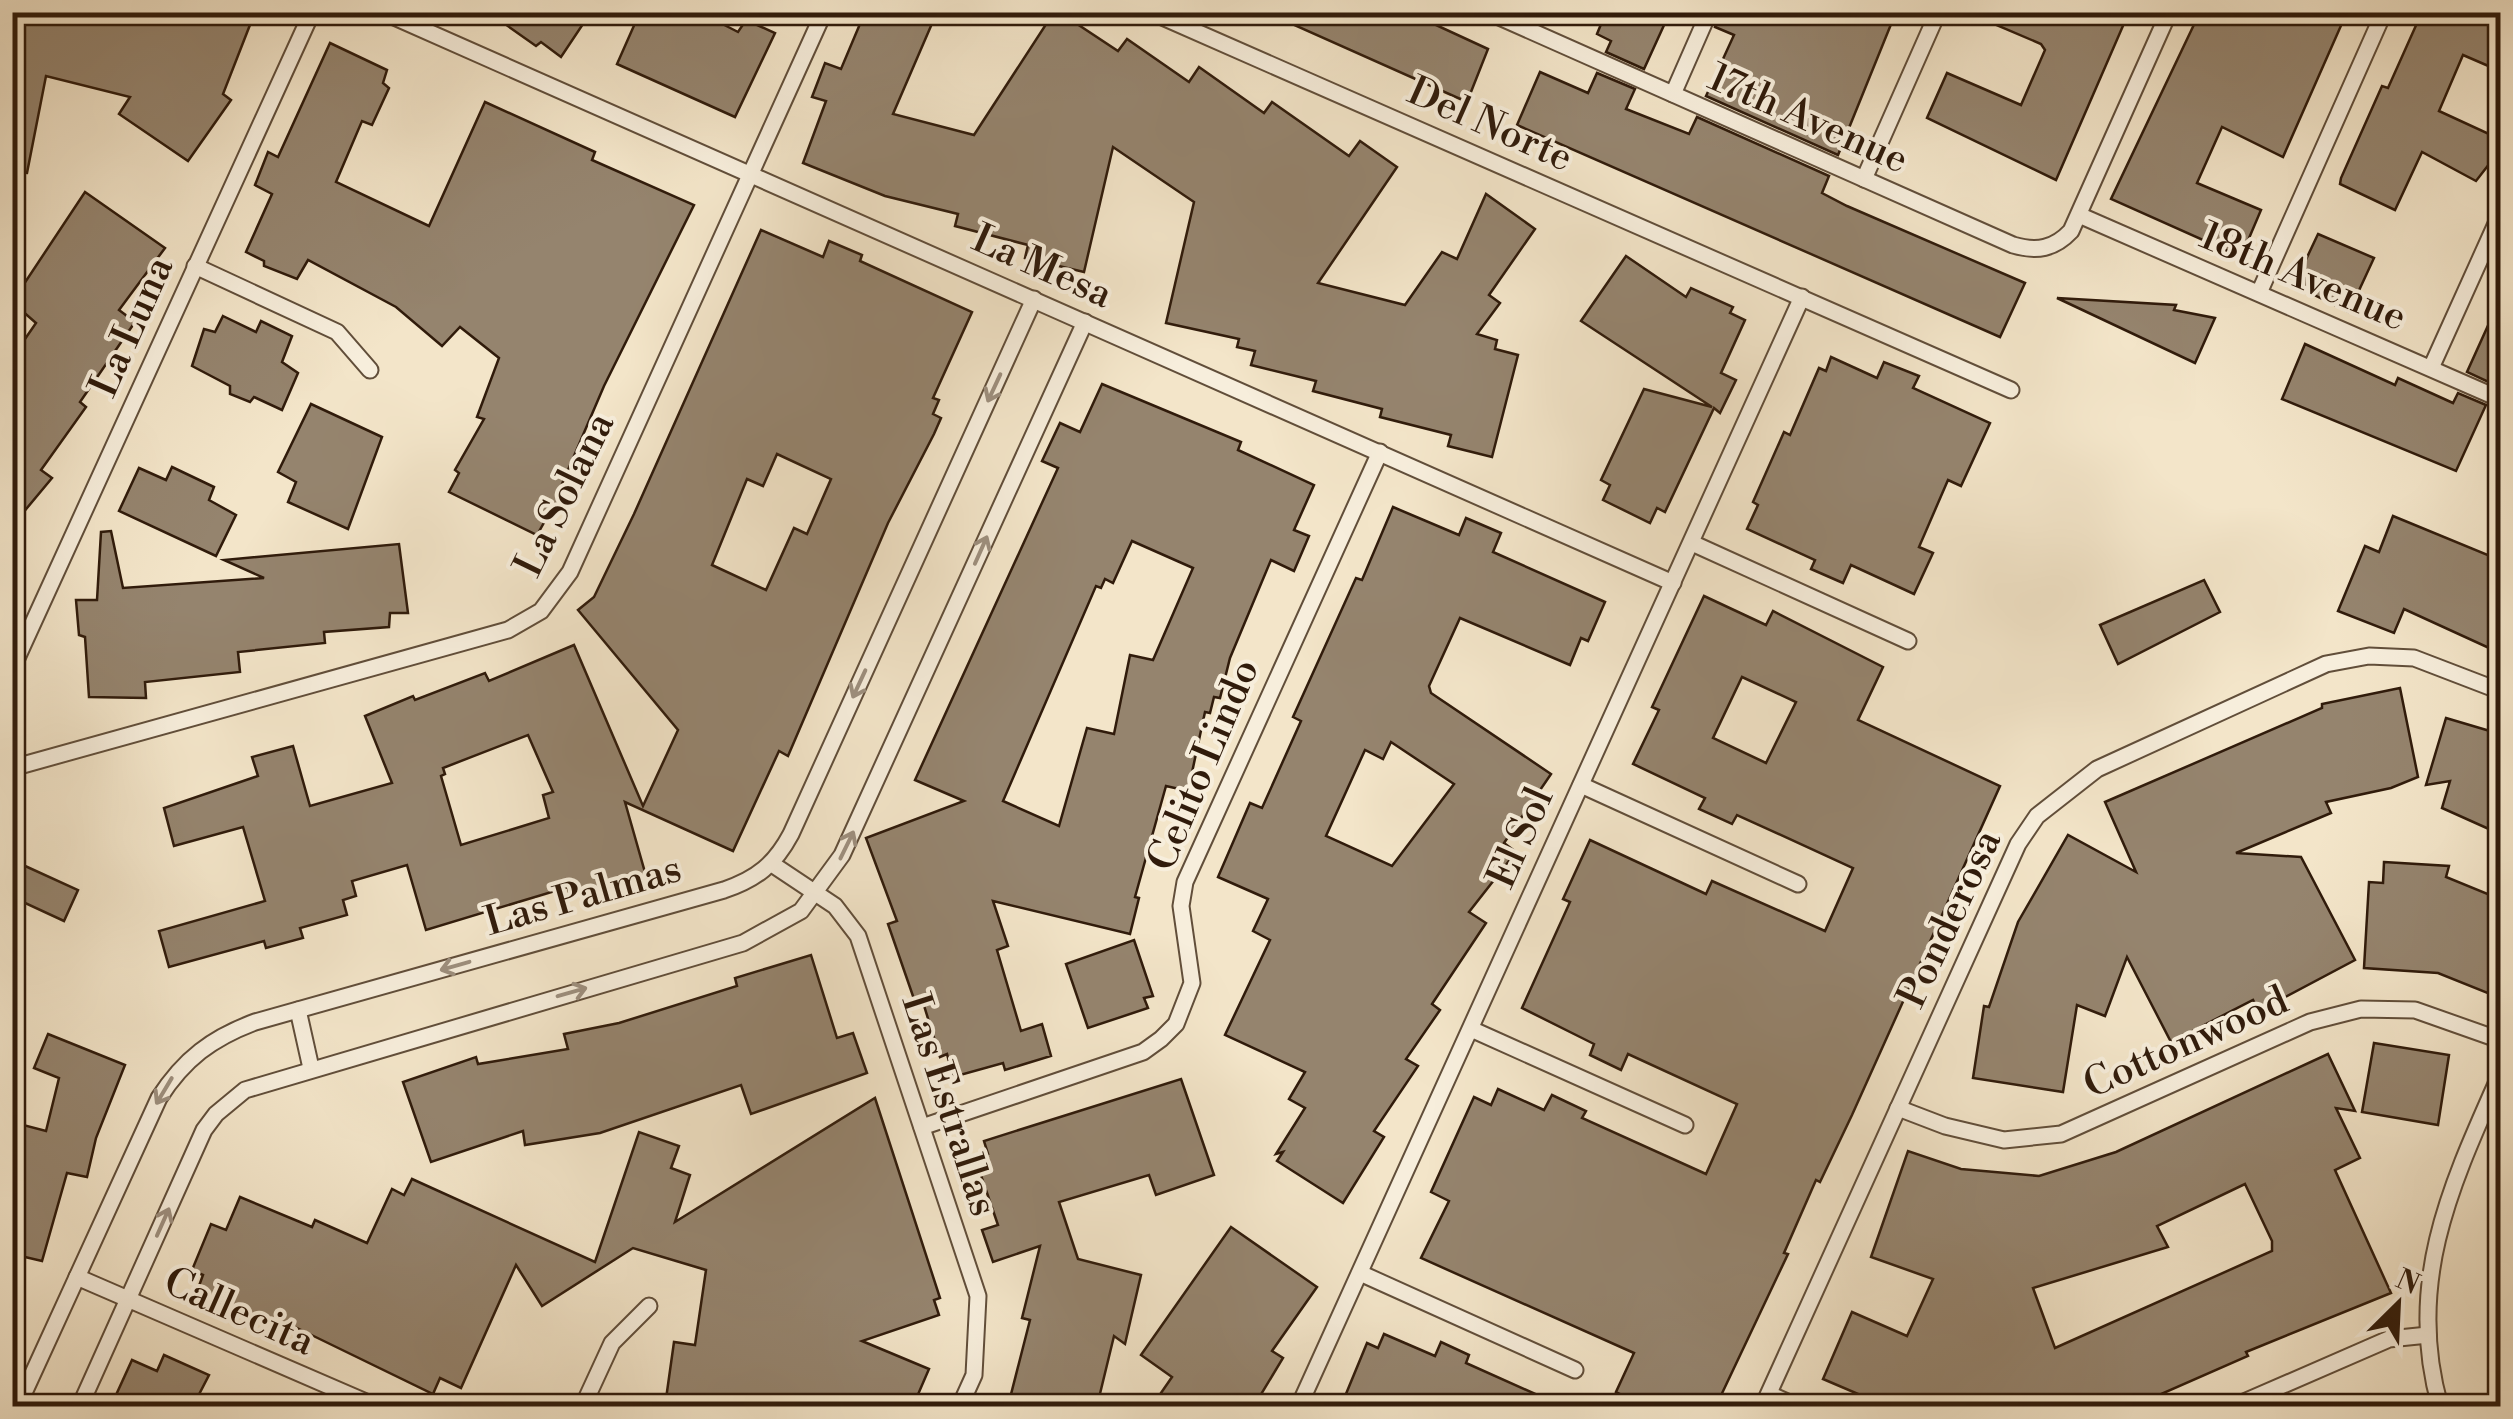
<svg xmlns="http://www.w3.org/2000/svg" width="2513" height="1419" font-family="'Libre Bodoni',serif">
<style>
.building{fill:#95846e;stroke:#301b0b;stroke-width:2.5;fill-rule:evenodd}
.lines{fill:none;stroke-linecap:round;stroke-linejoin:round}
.service-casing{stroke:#614e3a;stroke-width:19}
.service{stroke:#f7eedc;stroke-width:15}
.oneway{stroke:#9d8f7e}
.labels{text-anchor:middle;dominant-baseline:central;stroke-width:8;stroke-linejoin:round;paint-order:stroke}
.street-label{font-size:40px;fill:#301b0b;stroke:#f7eedc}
</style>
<rect width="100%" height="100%" fill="#f3e5c9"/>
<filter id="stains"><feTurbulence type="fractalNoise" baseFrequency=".002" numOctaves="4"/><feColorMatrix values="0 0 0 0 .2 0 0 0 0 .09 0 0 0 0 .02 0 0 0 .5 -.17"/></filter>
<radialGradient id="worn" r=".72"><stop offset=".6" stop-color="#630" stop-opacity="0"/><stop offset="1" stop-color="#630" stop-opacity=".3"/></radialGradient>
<!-- building -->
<g class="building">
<path d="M12,12H255L223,94L231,100L188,161L119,114L130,97L46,76L27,173L12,172Z"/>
<path d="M488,12H591L561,57L541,42L536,46Z"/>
<path d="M640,12H699L738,32L746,20L775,33L735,117L617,64Z"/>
<path d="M865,12H937L893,114L974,135L1054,12H1059L1118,51L1127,39L1189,82L1199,67L1264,113L1272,102L1349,156L1360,141L1397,167L1318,283L1405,305L1442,252L1457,259L1486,194L1535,229L1489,295L1500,303L1477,334L1497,340L1495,349L1518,355L1492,457L1448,446L1451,435L1380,417L1382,409L1313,391L1316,381L1251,365L1255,351L1237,347L1239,339L1166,323L1194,202L1113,147L1084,272L1025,258L1028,245L955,226L958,214L885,196L803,163L826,101L812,97L825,63L841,69Z"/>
<path d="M1265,12H1408L1488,49L1467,102Z"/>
<path d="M1606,12H1670L1644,69L1606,52L1611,41L1597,34Z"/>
<path d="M1720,12H1896L1838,155L1706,96L1734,35L1715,27Z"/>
<path d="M1966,12H2129L2056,180L1927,118L1947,73L2021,105L2045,50L2041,44Z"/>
<path d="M2200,12H2347L2283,157L2222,127L2197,183L2261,210L2241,257L2111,199Z"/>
<path d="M2422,12H2500V71L2463,55L2439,111L2500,139V150L2476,181L2422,152L2395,210L2340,184L2341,178L2382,86L2388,88Z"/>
<path d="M330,43L387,70L383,83L389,88L372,125L362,121L336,182L429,226L485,102L595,152L592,160L694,205L604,386L562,484L566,488L553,520L546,519L537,535L449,492L459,473L455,470L484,419L477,417L499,358L460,327L442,346L396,307L308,260L297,279L264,266V261L246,252L272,194L255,185L268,152L278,157Z"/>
<path d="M1540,72L1588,93L1597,73L1635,89L1626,109L1689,134L1697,117L1829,176L1822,193L1847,206L2025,283L2000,337L1517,125Z"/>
<path d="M85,192L165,248L119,310L135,322L80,402L86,407L41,470L52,478L12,526V358L36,323L12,302Z"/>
<path d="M761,230L823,257L829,241L862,255L860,261L972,312L933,398L939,400L933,414L941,418L934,434L888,523L788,756L779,751L733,851L625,802L646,876L570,897L568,887L426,930L407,865L352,881L356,896L343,900L347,915L300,928L303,938L266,948L264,941L169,967L159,931L265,901L243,827L174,846L164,808L258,776L252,757L293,746L310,806L392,783L365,716L413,696L415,700L485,673L489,681L574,645L643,806L678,730L578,610L594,597L634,514ZM777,454L831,479L807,534L794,528L766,590L712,565L747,479L763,486ZM528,735L553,792L543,795L549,818L461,845L441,776L445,774L443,768Z"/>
<path d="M2318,234L2374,258L2349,312L2294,285Z"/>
<path d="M1626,256L1686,297L1691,288L1733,307L1730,313L1745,320L1721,373L1736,380L1720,413L1714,408L1665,512L1657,508L1650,523L1603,500L1610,485L1601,480L1644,389L1712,407L1581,321Z"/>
<path d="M2057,298L2176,305L2174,310L2215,318L2195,363Z"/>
<path d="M2500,299V373L2495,385L2467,372Z"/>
<path d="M223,316L256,332L261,321L292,336L282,362L298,373L282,410L254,397L250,402L230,394V386L192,366L204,329L215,332Z"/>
<path d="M2305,344L2395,385L2398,378L2453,403L2458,393L2486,405L2456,471L2282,399Z"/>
<path d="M1831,357L1877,378L1884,362L1919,376L1913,388L1990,423L1961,486L1948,480L1919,547L1933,553L1914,594L1851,565L1843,583L1811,569L1815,560L1747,529L1758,505L1753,502L1784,432L1790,435L1819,368L1826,371Z"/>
<path d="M1102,384L1241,442L1238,450L1314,485L1294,530L1309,536L1294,571L1271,560L1230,658L1220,698L1214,697L1210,713L1205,712L1188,791L1166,786L1135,897L1139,898L1130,934L993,901L1008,946L997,950L1021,1031L1042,1024L1051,1056L1005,1070L1003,1063L953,1077L947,1054L940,1057L921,996L914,999L888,924L897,921L866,838L964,801L915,780L1058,468L1042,461L1060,423L1080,432ZM1132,541L1193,568L1153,660L1130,655L1114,734L1087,728L1059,826L1003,801L1096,586L1101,588L1105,579L1113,583Z"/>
<path d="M311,404L382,437L348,529L288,502L296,482L278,472Z"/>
<path d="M172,467L214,487L209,500L236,515L216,556L119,511L139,468L166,480Z"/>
<path d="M1393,507L1459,535L1466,518L1501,533L1493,552L1605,602L1588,641L1581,638L1570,665L1460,618L1429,686L1431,693L1551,774L1504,843L1516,852L1469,912L1486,923L1432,1004L1440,1010L1406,1059L1418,1066L1374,1131L1384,1137L1343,1203L1277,1161L1283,1152L1276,1154L1305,1108L1289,1099L1305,1072L1225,1035L1270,940L1253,931L1268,899L1218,877L1250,803L1262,808L1301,721L1293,717L1356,578L1362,580ZM1391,742L1454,784L1392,866L1326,836L1365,750L1383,759Z"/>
<path d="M2393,516L2500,560V653L2404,609L2394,633L2338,611L2365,546L2379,552Z"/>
<path d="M111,531L123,588L264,578L224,560L399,544L408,613H390L389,627L324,632L325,643L238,652L240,672L145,682L146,698L89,697L85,637L79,635L76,600H97L101,532Z"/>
<path d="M2204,580L2220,612L2118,664L2100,625Z"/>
<path d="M1704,596L1766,625L1773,611L1883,667L1858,720L2000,786L1852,1115L1820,1182L1816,1180L1784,1253L1788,1254L1716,1406H1616L1622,1395L1616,1392L1634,1353L1421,1258L1449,1201L1431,1192L1474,1097L1491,1105L1498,1089L1544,1110L1552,1095L1586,1111L1582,1118L1706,1174L1737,1104L1628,1054L1621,1070L1590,1055L1594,1044L1522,1008L1570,902L1563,899L1590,840L1706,894L1712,881L1825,931L1853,868L1737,815L1732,824L1699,809L1705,798L1633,764L1659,710L1652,707ZM1742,677L1796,702L1766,763L1713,738Z"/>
<path d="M2400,688L2418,777L2391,788L2326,802L2331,813L2236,853L2301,857L2355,960L2259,1011L2253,1000L2171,1042L2127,957L2105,1016L2077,1005L2063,1092L1973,1078L1984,1006L1989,1007L2018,922L2068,835L2136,872L2105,802L2322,708V704Z"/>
<path d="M2446,718L2500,734V834L2442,808L2450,781L2426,785Z"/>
<path d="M12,860L78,890L64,921L12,897Z"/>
<path d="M2384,862L2449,866L2446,877L2500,899V998L2438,973L2364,968L2369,882L2383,883Z"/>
<path d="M1134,940L1153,996L1144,998L1148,1008L1088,1028L1066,964Z"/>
<path d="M811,955L837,1038L853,1033L867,1073L751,1114L741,1085L600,1133L525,1145L523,1131L431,1162L403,1082L476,1057L478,1064L568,1049L564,1034L619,1023L737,986L735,978Z"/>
<path d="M48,1034L125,1065L96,1138L87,1177L67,1173L42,1261L12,1254V1122L46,1131L59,1078L34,1068Z"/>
<path d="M2374,1043L2449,1055L2438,1125L2362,1112Z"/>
<path d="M2328,1054L2355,1111L2336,1108L2360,1158L2335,1170L2391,1293L2246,1352L2248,1356L2134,1406H1886L1823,1379L1852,1312L1907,1336L1933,1279L1871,1257L1908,1151L1961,1169L2039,1176L2116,1152ZM2245,1184L2272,1241V1251L2055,1348L2033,1288L2168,1247L2157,1226Z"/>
<path d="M1181,1079L1214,1175L1156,1195L1149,1175L1059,1202L1078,1259L1141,1275L1125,1344L1114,1336L1097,1406H1008L1030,1320L1022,1318L1040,1246L993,1262L982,1230L998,1225L975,1158L988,1154L984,1141Z"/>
<path d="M875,1098L940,1298L934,1300L939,1315L862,1341L929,1369L913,1406H665L674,1342L695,1345L706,1270L633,1248L542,1306L516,1265L461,1388L440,1378L433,1394L295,1327L292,1332L196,1294L203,1275L192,1270L211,1224L226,1230L240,1197L312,1227L315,1220L367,1243L392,1189L404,1195L412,1179L595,1262L639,1132L679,1146L671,1168L690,1175L675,1222Z"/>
<path d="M1231,1227L1317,1287L1272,1351L1283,1358L1254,1406H1152L1172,1377L1141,1355Z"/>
<path d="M1384,1334L1435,1356L1441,1342L1469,1355L1466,1363L1562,1406H1341L1367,1343L1378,1348Z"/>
<path d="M164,1355L209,1375L193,1406H111L132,1360L157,1371Z"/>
</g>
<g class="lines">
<defs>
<g id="service">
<path d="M383,12L1673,583"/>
<path d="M1151,12L2011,390"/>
<path d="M1488,12L2013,245C2037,252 2054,249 2071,231L2169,12"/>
<path d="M1673,94L1709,12"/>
<path d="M1864,179L1938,12"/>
<path d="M2079,215L2500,399"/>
<path d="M195,266L337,332L370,370"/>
<path d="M2259,293L2384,12"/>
<path d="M2431,368L2500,215"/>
<path d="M1692,543L1908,641"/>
<path d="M12,669L312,12"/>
<path d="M12,768L508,630L541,611L570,572L824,12"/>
<path d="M1581,785L1798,884"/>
<path d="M772,864L835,906L858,936L978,1296L974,1375L960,1406"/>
<path d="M298,1010L311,1068"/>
<path d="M1471,1029L1685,1125"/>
<path d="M1898,1108L1945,1126L2004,1140L2061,1134L2310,1022L2361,1009L2415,1010L2500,1040"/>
<path d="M922,1127L1143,1052L1161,1039L1176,1024L1192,983L1181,906L1185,882L1380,452"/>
<path d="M1360,1273L1575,1370"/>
<path d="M77,1277L375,1406"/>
<path d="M1769,1394L1796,1406"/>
<path d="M18,1406L159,1098C184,1059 212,1038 255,1022L724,890C757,879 775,864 791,834L1034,299"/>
<path d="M80,1406L204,1130L216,1114L245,1090L743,943L801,911L842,855L1085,322"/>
<path d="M583,1406L612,1343L649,1306"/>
<path d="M1299,1406L1802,297"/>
<path d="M1763,1406L2018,844L2037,816L2097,769L2326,664L2369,656L2414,658L2500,691"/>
<path d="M2235,1406L2389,1339L2428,1335"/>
<path d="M2440,1406C2405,1283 2451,1185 2500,1075"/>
</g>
</defs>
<!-- service casing -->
<use href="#service" class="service-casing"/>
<!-- service -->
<use href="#service" class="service"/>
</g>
<!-- one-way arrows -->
<defs><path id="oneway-shaft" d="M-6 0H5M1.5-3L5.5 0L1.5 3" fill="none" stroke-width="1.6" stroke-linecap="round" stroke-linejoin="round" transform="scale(2.5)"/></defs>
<g class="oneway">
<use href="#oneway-shaft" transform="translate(994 388) rotate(115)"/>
<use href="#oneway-shaft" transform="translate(981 550) rotate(-66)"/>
<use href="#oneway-shaft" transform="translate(859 684) rotate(115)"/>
<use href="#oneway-shaft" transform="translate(847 845) rotate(-64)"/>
<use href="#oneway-shaft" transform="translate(455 966) rotate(164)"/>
<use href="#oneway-shaft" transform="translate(572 992) rotate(-16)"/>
<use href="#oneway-shaft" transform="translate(164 1091) rotate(121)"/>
<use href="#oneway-shaft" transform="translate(163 1222) rotate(-66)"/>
</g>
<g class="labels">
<!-- street labels -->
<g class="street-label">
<text transform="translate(1808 119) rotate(24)">17th Avenue</text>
<text transform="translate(1490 125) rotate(24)">Del Norte</text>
<text transform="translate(1042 267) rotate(24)">La Mesa</text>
<text transform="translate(2303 277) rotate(23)">18th Avenue</text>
<text transform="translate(132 327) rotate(-66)">La Luna</text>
<text transform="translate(565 495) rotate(-64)">La Solana</text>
<text transform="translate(1204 765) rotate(-67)">Celito Lindo</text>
<text transform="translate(1521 838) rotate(-66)">El Sol</text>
<text transform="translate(583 896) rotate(-16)">Las Palmas</text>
<text transform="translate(1950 919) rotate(-65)">Ponderosa</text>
<text transform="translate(2186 1043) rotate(-24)">Cottonwood</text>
<text transform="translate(949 1105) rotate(72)">Las Estrallas</text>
<text transform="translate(239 1312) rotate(24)">Callecita</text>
</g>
</g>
<!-- margin -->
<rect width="2513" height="1419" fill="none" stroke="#f3e5c9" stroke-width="50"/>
<rect x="15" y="15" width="2483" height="1389" fill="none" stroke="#301b0b" stroke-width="5"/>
<rect x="25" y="25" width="2463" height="1369" fill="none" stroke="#301b0b" stroke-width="2.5"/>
<!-- north arrow -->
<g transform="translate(2398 1304) rotate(24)" stroke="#f7eedc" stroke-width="8" paint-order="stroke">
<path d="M0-8L18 38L0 25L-18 38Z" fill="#301b0b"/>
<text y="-15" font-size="28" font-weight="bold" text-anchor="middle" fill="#301b0b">N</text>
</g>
<rect width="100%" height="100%" filter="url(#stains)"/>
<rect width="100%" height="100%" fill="url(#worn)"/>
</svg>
